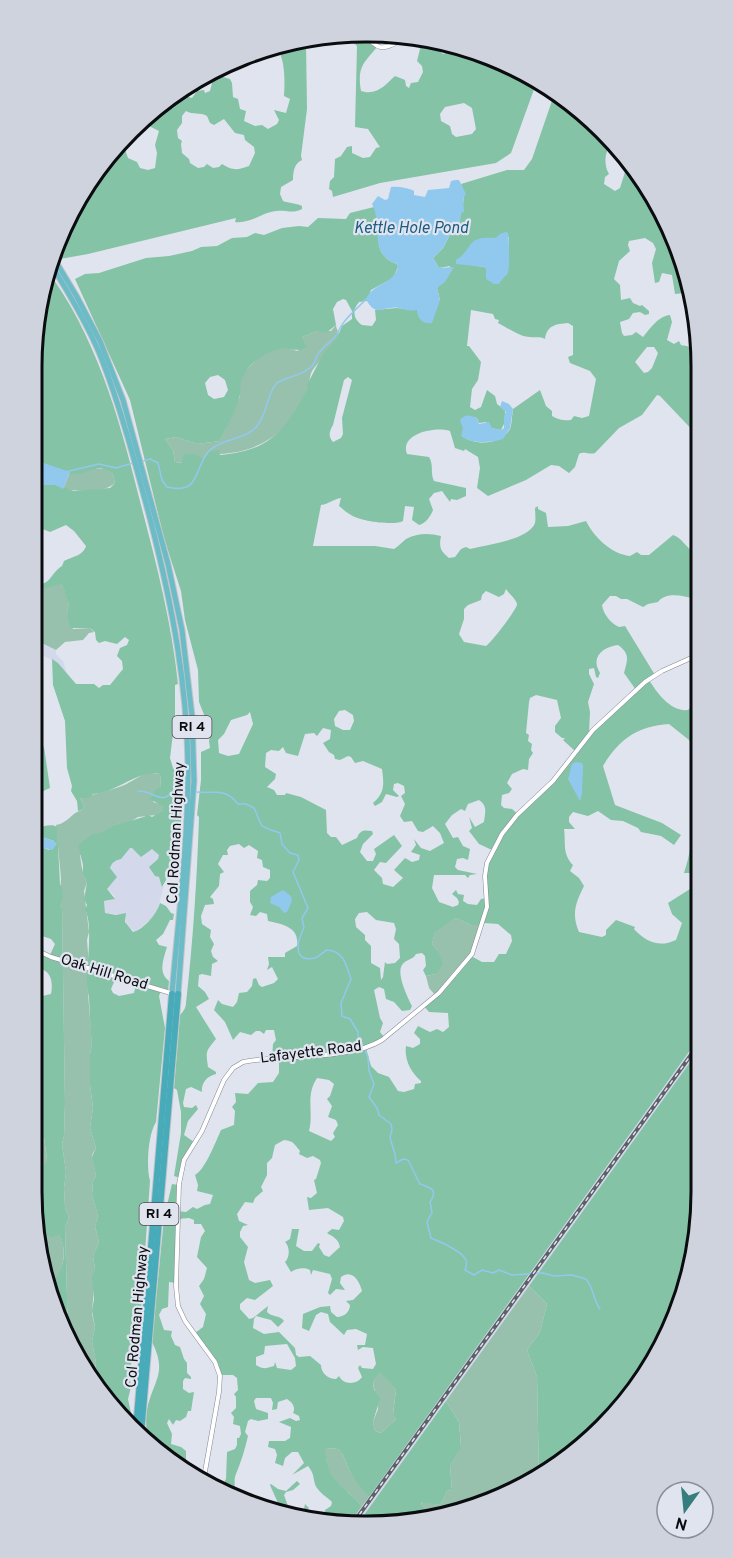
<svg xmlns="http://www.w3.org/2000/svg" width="733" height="1558" font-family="Overpass,sans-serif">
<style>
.built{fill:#d3d9eb}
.green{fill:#98c1ad}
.forest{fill:#84c3a5;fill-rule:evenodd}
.water{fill:#91c9ee}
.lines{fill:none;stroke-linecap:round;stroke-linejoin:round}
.stream{stroke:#91c9ee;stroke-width:1.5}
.tertiary-casing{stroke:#868994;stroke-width:5}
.trunk-casing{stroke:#c4c5c6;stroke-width:7}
.motorway-casing{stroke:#c4c5c6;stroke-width:8}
.tertiary{stroke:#fff;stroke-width:4}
.trunk{stroke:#6cbcc8;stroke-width:5}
.motorway{stroke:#48abba;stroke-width:6}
.rail-casing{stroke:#5e6067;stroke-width:4}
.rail{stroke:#e0e4ef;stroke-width:1.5;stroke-dasharray:4.5;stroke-linecap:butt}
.labels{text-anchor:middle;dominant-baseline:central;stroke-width:4.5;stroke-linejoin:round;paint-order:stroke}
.shield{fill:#e0e4ef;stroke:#4b4d53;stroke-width:1.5}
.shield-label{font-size:14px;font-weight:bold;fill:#0b0c10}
.street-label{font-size:15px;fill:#0b0c10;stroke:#e0e4ef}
.water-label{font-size:16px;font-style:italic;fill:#1c5c80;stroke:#e0e4ef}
.rim{fill:none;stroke:#0b0c10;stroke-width:3}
</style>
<rect width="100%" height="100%" fill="#e0e4ef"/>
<!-- built -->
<g class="built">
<path d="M39,643L56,650V654L63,661L67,674L58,663L44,656Z"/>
<path d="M130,848H152L159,855L157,876L161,880L163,887L164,886L156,915L135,932L126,924V917L123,915L105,913L104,901L113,900L115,896L107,889L117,877L110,868L111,865Z"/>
<path d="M701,1035V1047L529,1286L359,1522H351Z"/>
</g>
<!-- green -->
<g class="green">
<path d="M336,325C336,328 338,331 339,334C339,339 316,365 312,371C309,377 310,383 308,389C290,435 255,456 207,454L205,459L184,461L183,463L175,462L173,450L165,439L176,437L197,444L220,441L240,396V386L244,372L258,358L281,347L298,351L302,337L318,331H331Z"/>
<path d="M93,469H106L113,474L115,483C103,494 78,491 63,489L70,472Z"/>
<path d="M60,583C67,589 64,597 69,604L67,612L73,629L90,628L94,632L89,633L83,640L65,642L56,650L37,641C36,639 33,628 34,626L42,628L43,624L32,615V595L33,596L38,590Z"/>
<path d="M149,773L160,774L161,787L153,802L163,805L165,807L162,811L156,815L138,817L130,822L118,824L107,830L80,855C81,864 83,875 87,883L84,891L89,932L87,940L89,965L87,980L92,1044L90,1054V1085L93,1108L90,1128L96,1148L92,1155L96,1176L93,1181L92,1195L98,1216L95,1226L99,1242L93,1256L95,1269L92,1314L95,1327L92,1341L96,1363L94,1377L68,1332L65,1227L69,1218L65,1207L64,1188L66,1172L62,1144L64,1136L65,1103L62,908L60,905L61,878L56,825C68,823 71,813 82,810L84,806L80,798C94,794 108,791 122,786C132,782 139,775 149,773Z"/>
<path d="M456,918L471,925H482L471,956L435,995L429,988L426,976L436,974L438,951L432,944L435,931Z"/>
<path d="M32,1002L39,1050L38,1069L32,1103Z"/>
<path d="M32,1123L44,1138L47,1159L46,1164L37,1171L33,1185V1198Z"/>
<path d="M43,1233L59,1235C69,1248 62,1281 48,1289L39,1234Z"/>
<path d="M529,1286L547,1304L540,1332L527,1350L537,1377L539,1477L534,1482L411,1524L403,1523L426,1513L421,1504L423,1501L438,1505L442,1502L447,1491L452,1490L450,1466L461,1446L459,1422L446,1401Z"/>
<path d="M380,1371L396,1390L393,1413L396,1419L381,1433L375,1431L373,1422L378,1409L373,1382Z"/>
<path d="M326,1448L338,1449L343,1455L350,1472L369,1497L362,1506C345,1486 323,1479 326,1448Z"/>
</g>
<!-- forest -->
<g class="forest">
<path d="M362,32L377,47C363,64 357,67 361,91C377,96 385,85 395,76L405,80L406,86L409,88L411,83L418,82L423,72L422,66L417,61L420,49L417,42L412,41L433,45L443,54L456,49L494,57L537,81L511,153L496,163L380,183L333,197L332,191L329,189L330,181L334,177L335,159L341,156L347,147L352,146V153L363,158L370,157L376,148L380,147L368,129L355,127L357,46L352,41L353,34ZM464,103L472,108L476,129L472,134L456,137L452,134L450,126L441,121L440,114L445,107Z"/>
<path d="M306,44L307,109L301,156L302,160C294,163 293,173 293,180L281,187L280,194L283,201C289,203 296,203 302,206V209C293,214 286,210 277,211C262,212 251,224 235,222L236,218L88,254L60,259L54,251L57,239L122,141L128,158L137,162L140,168L148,170L155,168L157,153L155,145L159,131L141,122L169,103L174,104L182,95L192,98L197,91L204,90L205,93L210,91L212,83L210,76L222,68L223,77L230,79L232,83L233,97L238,99L240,109L246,111L244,121L255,126L262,125L268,129L277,124L279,120L274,110L286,113L290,99L284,96C285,80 285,62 278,49ZM186,111C193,115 200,112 207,116L210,123L214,125L224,119L235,133L244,135L245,140L254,147L255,153L249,166C238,170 233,171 222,164L219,167L213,168L207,164L204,167L198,168L190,163L189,159L182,153L181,144L182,141L178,138L177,130L182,123V116Z"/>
<path d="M555,92L570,101L615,145H611C604,152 604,166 609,174L605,177L604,184L615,191L620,188L625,172L620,166L621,151L632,162L676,238L692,302L685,293L675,294L672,275L662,273L659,282L655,283L652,263L656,249L653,243L645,238L629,241L628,245L630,251L619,261L614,279L620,285L621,300L630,298L633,303L640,306L642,305L649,311V314L645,315L640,312L633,313L629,319L620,322L622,333L624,336L632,335L636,332L643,337C650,329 658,316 670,315L672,322L667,340L674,344L679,341L681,345L691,347L692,355L699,365V437L660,396L657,395L642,415L619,428L595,453C589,455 585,451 579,454L575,467L569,473L559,466L551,465L526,480L488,496L477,488L480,468L478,457L465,449L464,451L455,448L450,431C437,426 399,433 407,454L429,457C434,465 430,473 434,481L466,488V496L457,500L451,499L450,502L442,491L434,493L429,499L433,510C431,516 425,524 419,525L412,520L414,507L405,506L403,521C395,526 359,521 351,515C347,513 343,509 339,506L341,498C333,499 329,504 321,505L313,546H375L394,549C399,546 402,542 406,539C417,533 429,533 441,536C439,547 440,551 449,558L455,557L461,549L466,547L470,549C486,545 529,540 535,523C536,518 535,513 535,508L538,506V509L546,513L548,527L568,526L586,521C594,537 611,554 630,556L637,552L641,555H649L673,535C683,538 686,549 696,553L699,551L700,615L694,599C683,595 665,592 658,602L648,604L643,607L627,599H621L616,596H610L602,605C603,613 610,623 619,627L625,626L655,675L649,680C657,693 671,712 688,710L695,703L700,701V761L689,740L669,724C638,726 619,739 603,766L615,805L662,823L681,835L674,845L661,836L641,832L638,828L623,821L611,820L598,811L588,816L573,812L569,817V822L575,829H564C566,842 562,854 573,865L570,871L579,878L584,886C576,902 571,914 579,932L602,937L606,935V930L616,920L635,927L634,929C646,942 659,948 676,940L682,923L672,914L668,903L690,889H694L701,913V1035L369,1497L360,1487L350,1472L343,1455L338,1449L326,1448C324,1479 345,1486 362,1506L351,1522L323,1521L325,1510L331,1506L332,1502C327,1497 321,1494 317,1488C312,1480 316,1476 308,1466L292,1475L304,1463L298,1452H292L285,1458L283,1466L275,1463L277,1455L275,1449L268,1447L269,1441H285L290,1438L291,1427L279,1422L290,1418L296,1421L300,1420L299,1416L293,1413C296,1407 292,1402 287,1399L278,1402L277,1409L272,1410L273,1403L271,1398H256L254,1401L256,1409L268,1413V1419L258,1421L251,1419L248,1421L245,1432L248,1436C245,1449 241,1462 236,1474C233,1480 236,1487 234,1494L243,1498L219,1489V1484L224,1483L226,1479L227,1452L235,1449L237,1445V1438H239L241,1434L240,1426L233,1424L234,1417L231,1413L236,1408V1397L234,1394L238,1390L237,1378L233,1375H220L217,1365L195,1333L203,1327L206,1314L200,1304L204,1296L199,1286L204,1279L207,1268L197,1257L201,1237L205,1231L201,1224H194V1220L189,1218L178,1219L176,1283L169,1282L168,1307L162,1309L159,1315L164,1330L172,1331L171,1336L175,1345L180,1347L184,1359L187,1363V1373L191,1377V1379L185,1378L183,1381V1389L189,1393L194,1392L191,1411H188L186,1417L180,1421L176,1420L173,1425L169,1419L167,1423L172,1434L171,1444L181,1447L186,1451V1462L180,1461L178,1464L147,1439C147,1429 145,1420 147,1410C153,1380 168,1374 152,1342L164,1218L172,1184L178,1185V1211L186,1212L193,1207L197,1209L205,1205L210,1204L213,1195L197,1191L198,1185L195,1175C205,1170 216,1141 221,1130L234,1125L235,1111L232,1107L236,1102L235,1093L248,1094L258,1083L273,1082L279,1073V1059L272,1057L273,1044L276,1040L274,1030H266L264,1034L260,1031H256L251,1035L240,1032L233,1040L225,1022L214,1010L218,1000L222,1004L233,1007L237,1002L239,993L247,992L252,986L253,979L256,978L259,985L262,987L274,983L278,979L272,967L267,970L269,964L268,957H285V953L297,946C300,927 282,924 268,921L267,914L260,912L256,916L250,915L253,907L250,902V891L257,885L258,880L267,881L270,878V870L263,867L262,860L257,858L258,851L249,845L244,848L239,844L230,846L227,850L228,855H223L218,864L224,872L220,874L219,886L210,897L213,899L214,904L205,905L201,916L202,924L211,930L210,937L214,944L211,951L213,957L218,961L212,964L211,976L202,974L199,975L198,986L205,992L209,999L196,1007L216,1039C205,1052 206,1052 208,1067L216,1072V1074C207,1076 201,1083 202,1092L191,1087L186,1089L183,1103L184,1107L192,1108L196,1105L198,1109L188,1121L184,1135L194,1142L185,1160L180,1178L174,1176L181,1133V1112L177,1090L174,1088L180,1015C183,1012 186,1008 186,1003C193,942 197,879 199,817L197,815L201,780V752L210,748L209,741L211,732L199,702L198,670L185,620L181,591L164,538L130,400L75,279L85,274L99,273L146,258L169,256L192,251L201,247L217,246L232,238L247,237L255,233L264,235L282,228L299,226L308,227L318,218L346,219L350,213L374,207C385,228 367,253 397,264L398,267L393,278L371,290L367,301L359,302C352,310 353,319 362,325L372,326L376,320L375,310L396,308L418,310L440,300L437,288C443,279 449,280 450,266L439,268L433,258L443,248L452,231L456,230C461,214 467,200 461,184L507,170H524L532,159ZM509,237L507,274L502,278L484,267L464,264L460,258L496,238ZM343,299L346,300L352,311V319L342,326L337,338L323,354L307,385L308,388C286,429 271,451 220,455L219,450L210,451L203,459C197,454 191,452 183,455L182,463L175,462L173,450L165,439L176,437L197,444L220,441C226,427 235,413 239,398C241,394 240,389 241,384C245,365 259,357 276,350C286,345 296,354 307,347L302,339V337L318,331L326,333L336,325L333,309L337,302ZM471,310L493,314L495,319L499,320L498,323C508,328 520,337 530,337C537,338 539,336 545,339C547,325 556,324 568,323L573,326V355L568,357L570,363L590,371L596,379L589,416L582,418L574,416L571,420C564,421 559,420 552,416V411L546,406L540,390L513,409C512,415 512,424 510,429C501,445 475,446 462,436L463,429L473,417L477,418L479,423L486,422L491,428L501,430L505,422V410L497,404L495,396L487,390L481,407L475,410L470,407L472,389L478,380L481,362L469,346H467ZM647,347H654L658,353L652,368L648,372L644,373L635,362ZM218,375L225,380L228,390L224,397L214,399L208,395L205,383L210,377ZM348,377L352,380L342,418L343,434L341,438L333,442C328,436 329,432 333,425L344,380ZM506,589C509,594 516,599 517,604C518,608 491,643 486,646L464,642L459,634L464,619V609L468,605L481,600L482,595L486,591L499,597L504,594ZM618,645C631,654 627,661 624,673L636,690L589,733L590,712L588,702L594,684L589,674V669L594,668L596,677L598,678L600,673C590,657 603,647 618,645ZM536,695L557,700L561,718L555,726V732L562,738H565L563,740L575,751L542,794L518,814L512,809L504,808L501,805L502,795L509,793L512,789L507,783L512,774L523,769L528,770L529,759L533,753L531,750L532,744L528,741L529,735L526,733L529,702L530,698ZM345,710L353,715L354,721L350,730H343L335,726L334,719L339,711ZM250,712L253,724L239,754L228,756L219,753L218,740L224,734L231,720L247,715ZM323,728L331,730L330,739L323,743L329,752L334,755L335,759L340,760L348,756L351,757L355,763L363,761L382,769C384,784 385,793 373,803L375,806L382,802L386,794L397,797L399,796L393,790L394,784L398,783L404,786L405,793L401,796L405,804L400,816L404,822L412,821L418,831L423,832L433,826L440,833L444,843L430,851L421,848L414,839L416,845L411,852L420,855L419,860L412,862L405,858L394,870L403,878L393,887L383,884L382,878L374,870L380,862L386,863L402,846L394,835L374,849L376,854L373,861H367L360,852L363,844L373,834L372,831C364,830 360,830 357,838L342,845L336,837H331L327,833L326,810L301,797L286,793L285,795H277L274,790L267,787L275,779L276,774L265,767L266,753L271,750L279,751L283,747L286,753L298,756L305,734L314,733L317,736ZM479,800C488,806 485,813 484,822L475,827L469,817L472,828L469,831L479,844L492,850L485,872L487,898L481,899L477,905L468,904L463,901L464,895L458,894L456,890L452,894L457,898L459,902L458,905L453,907L439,902L432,888L434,875H465L468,878L470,875L477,874L458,870L455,867L457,859L463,858L468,860L470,849L463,846L458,837L453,838L445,824L452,815L461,809L465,811L468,804ZM367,912L376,920L394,923L396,929L394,939L399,944L400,958L395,963L387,964L385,962L383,977L381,980L380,968L371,963V946L365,940V935L356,927L355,919L359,913ZM456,918L471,925H482L484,923L498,924L511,935L512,941L506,954H499L494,962H482L471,956L424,1006L429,1012L448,1013L449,1027L443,1032L437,1029L430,1032L418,1026L414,1033L420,1039V1044L413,1048L406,1046C404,1059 411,1073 421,1081V1083L415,1084L414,1089L404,1092L398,1091L389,1077L378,1073L371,1066L366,1048L385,1038L380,1032L383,1023L380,1018L374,990L379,987L384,989L386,999L394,1002L402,1011L410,1010L412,1006C408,998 396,974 402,965C406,959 413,960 416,954L422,953L425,956L426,966L423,970L426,976L436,974L443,964L438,951L432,944L435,932ZM317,1078L329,1080L334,1084L330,1096L327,1099L332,1106L328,1117L336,1120L338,1125L333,1133L335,1137L331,1141L309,1131C314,1112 305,1096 317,1078ZM284,1140C294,1141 294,1144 300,1151L299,1154L307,1158L313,1156L320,1160L321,1163L316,1179L314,1180L317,1193L311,1198L307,1197L309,1210L328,1208L343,1217L344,1221L339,1230L332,1229L327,1233C333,1237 338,1238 340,1247L329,1257L324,1255L319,1247L320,1244L318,1243L312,1251H304L296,1246L299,1229H292L290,1239L285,1242C290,1247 290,1257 285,1262L291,1272C296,1268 305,1267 310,1270L311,1275L313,1270L330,1274L332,1279L328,1293L330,1295L336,1289L345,1290L340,1283L341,1277C352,1269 359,1280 362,1291L353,1300L346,1301L350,1305C350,1312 344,1317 337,1317L331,1312L330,1306L320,1307L303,1314L302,1328L309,1331L316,1315L321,1312L328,1314L330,1322L344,1335L347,1330L356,1329L367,1334L365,1345H357L358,1350L363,1347L373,1348L376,1364L373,1369L362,1368L360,1365L358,1368L362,1377C357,1385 343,1385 339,1376L336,1379C328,1379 321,1373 321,1365L310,1356L299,1357L296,1355L295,1348L279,1332L264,1334L253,1328L254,1319L256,1316L271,1320L278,1327L284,1321C280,1315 271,1317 267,1312L268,1306L253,1318L249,1319L240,1309V1304L247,1298L255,1300L273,1286L270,1280L255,1283L249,1280L244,1262L248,1247L240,1237V1232L243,1226L248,1225L239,1221L237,1214L245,1202L253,1203L255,1198L263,1191L261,1187L267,1175V1163L272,1158L275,1145ZM287,1344L295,1358L296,1366L291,1370L277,1368L275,1362L274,1366C266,1368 264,1370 256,1365V1357L264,1354L265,1346ZM380,1372L396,1390L393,1414L396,1419L381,1433L375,1431L373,1422L380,1398L374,1390L373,1382Z"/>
<path d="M49,280H54C101,348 122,429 142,509C157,566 172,625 178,684L175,685V717L170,758L173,768L179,776H183L180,847L177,848L174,864L165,872L166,880L162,887L159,877L155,876L149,867L158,859L159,855L152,849L141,857L132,848H130L121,859C116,860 112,862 110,868L117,877L107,889L115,899L104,901L105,913L116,915L126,913L125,922L133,932C143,930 157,914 160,903L166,906L171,913L174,914L173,920H170L163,934L156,940L159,945L167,947C163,960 158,973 169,981L168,992L161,991L159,996L165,1028L156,1122C148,1135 146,1166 150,1181L139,1338L129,1371L131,1387L128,1399L132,1418L131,1426L114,1412L94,1377L96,1363L92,1341L95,1327L92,1311L94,1299L92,1278L95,1269L93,1256L99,1242L95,1226L98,1216L92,1195L93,1181L96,1176L92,1157L96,1148L90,1128L93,1108L90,1085V1054L92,1044C90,1028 90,1013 89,997C88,991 86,985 87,979C87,964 93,922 85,910L87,905L84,899L87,883L83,874V865L78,845L93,834C103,834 106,829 115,825C126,821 138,820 148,815L152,817L162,811L164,807L150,799L156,789L161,787L160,774C136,770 117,793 93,794L89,798H80L84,806L82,810L78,811L77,801L71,791L72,786L67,768L65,721L53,685L52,659L58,663L76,684H94L99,688L103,685H110L123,669L122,661L117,656L120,648L127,645L129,640L125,637L117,644L105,641L99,643L96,640L95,632L90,628H70L67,612L69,604C64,597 66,590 61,584L38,590L33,596L32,595V583C51,588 49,574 62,566L64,561C72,557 84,555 86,546L74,531L66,525L50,532L40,528L38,524L43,510V501L37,496L32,498V485H56L74,491L110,488L115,483L113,474C97,461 89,475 73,474C66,473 39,463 33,459L37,447L34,436L36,411L32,403V366ZM118,978L136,984L134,993L119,996L113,993L111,989L114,982Z"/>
<path d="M32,693L39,722V742L44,747L50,788L39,793L35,801L32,788Z"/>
<path d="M700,768V868L696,873H684C696,839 692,803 700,768Z"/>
<path d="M32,822V825C40,830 49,822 57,827L60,884C64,890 63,899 60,905L62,908L65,1103L64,1136L62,1144L66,1172L64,1188L65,1207L69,1218L65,1227L68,1332L49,1299L48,1289L52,1287L51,1282C64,1274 68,1248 59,1235L52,1237L43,1233L39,1234L33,1198L35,1174L45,1164L47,1159L44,1138L32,1123V1103L38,1069L39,1050L32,1002V994L38,997L51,994C53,984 52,971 40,969L36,960L40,952L50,955L55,944L51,939L42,936L37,940L35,937L37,933L34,919L40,916L42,912L41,909L32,906V872L43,862V858L32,856V849L44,848L49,850L54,841L32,834Z"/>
<path d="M701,1047V1192L676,1319L618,1413L539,1477L537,1377L527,1350L540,1332L547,1304L529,1286Z"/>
<path d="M446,1401L459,1422L461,1447L450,1466L452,1490L447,1491L442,1502L438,1505L422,1502L421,1504L427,1513L403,1523L359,1522Z"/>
<path d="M297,1481L300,1484L293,1490L286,1492L284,1495L289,1509L301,1511L304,1509L305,1504L309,1508L306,1511L309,1516L305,1520L277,1511L278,1503L270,1485L271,1484L278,1489L286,1491Z"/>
</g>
<!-- water -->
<g class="water">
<path d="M455,180H459L466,194L463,199L464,212L461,213L460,224L456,230L452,231L443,248L433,258L439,268L454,267L445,282L437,288L440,300L432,323C423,325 417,318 417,310C410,311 405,310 399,308C383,305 376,319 366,299C372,284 394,284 398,267L397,264C367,253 384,227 372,204L378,196L385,200L388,199L391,187C397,186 409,188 414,191V195L425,197L428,190L449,188L451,181Z"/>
<path d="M506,232L508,233C509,239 510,268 508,272C506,276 502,279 499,284H494L486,279V269L484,267L456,264V260C476,247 464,236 496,238L500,234Z"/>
<path d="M502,401L509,404L513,409L510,428L503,439C490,443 472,444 461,436L463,429L460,420C466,414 469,415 477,418L479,424L489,422L492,428L501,430L504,428V416L506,412L500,407Z"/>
<path d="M32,459L70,472L63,489L56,485H32Z"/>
<path d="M576,762L582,763L583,766L582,793L580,801L568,779L572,764Z"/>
<path d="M32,834L54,841L57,844L52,850L44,848L32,849Z"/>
<path d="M283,890L291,896L292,901L287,912L284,913L279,907L270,903L271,897Z"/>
</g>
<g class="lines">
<!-- stream -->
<g class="stream">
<path d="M143,461L150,459L158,463L162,480L167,487C201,495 193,469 209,451C222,438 246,440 257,426C267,415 267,394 276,384C282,377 302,377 312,366C315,363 316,358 318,354C322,348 329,343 334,338C338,333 340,327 344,322C350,314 359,307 366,299"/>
<path d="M65,472L99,464L116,468L133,463"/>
<path d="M138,791C154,790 161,807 174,790L180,791"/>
<path d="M197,792C215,794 225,787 238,804H246L254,808C263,826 256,826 280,833L282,844L290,853L298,855L299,860L293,872L308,908L302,918L304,928C297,941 292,963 315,958C320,956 323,952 327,950C344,951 346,965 351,979L341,1003L342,1016L350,1019L358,1032V1041L363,1045L368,1057L369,1071L374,1084L369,1097L377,1108L379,1115L391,1124L392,1129L390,1138L395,1154L396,1163L403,1159L408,1160L420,1184C432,1188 438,1190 430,1202L432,1212L427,1222L431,1238C440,1242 461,1250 466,1260C467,1262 466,1268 465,1270L474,1275L482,1270L493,1273L499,1270L512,1275L543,1273L554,1276L572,1275L586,1279C594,1288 593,1300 600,1309"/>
</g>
<defs>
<g id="tertiary">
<path d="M362,32C377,50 383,52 402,39"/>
<path d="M32,948L51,957L174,994"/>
<path d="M203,1483L219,1392L220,1376L215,1362L185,1321L178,1306L176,1286L179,1184L184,1160L202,1131L224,1080L233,1068L243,1062C283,1054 348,1061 382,1040L439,993L472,954L487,907L485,876L487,863L502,834L517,815L553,781L593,730L645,682L662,671L700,654"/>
<path d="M228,1493L244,1499"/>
</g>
<g id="trunk">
<path d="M53,257L77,297L100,341L123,400L168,564L182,630L192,716L194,781L178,994"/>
<path d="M52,266C70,295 88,325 101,357C122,411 136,466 151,522C172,605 188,687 188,772C188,845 178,921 172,994"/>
</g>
<g id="motorway">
<path d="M136,1429L172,994"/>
<path d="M141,1434L178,994"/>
</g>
</defs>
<!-- tertiary casing -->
<use href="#tertiary" class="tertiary-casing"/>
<!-- trunk casing -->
<use href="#trunk" class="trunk-casing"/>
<!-- motorway casing -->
<use href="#motorway" class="motorway-casing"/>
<!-- tertiary -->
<use href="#tertiary" class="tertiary"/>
<!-- trunk -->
<use href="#trunk" class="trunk"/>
<!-- motorway -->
<use href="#motorway" class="motorway"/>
<defs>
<path id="rail" d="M354,1522L701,1041"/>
</defs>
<!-- rail casing -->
<use href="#rail" class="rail-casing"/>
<!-- rail -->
<use href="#rail" class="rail"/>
</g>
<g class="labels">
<!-- shield labels -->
<g class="shield">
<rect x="172.5" y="716" width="39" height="22" rx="4.5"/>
<rect x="139.5" y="1203" width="39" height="22" rx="4.5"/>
</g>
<g class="shield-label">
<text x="192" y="727">RI 4</text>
<text x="159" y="1214">RI 4</text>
</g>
<!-- street labels -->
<g class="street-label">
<text transform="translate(177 833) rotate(-87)">Col Rodman Highway</text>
<text transform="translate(104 973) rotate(17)">Oak Hill Road</text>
<text transform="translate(311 1053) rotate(-7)">Lafayette Road</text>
<text transform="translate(138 1317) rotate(-85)">Col Rodman Highway</text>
</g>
<!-- water labels -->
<g class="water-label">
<text x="411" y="229">Kettle Hole Pond</text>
</g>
</g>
<!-- crop -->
<path d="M0 0H733V1558H0ZM366 42H367A324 324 0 0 1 691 366V1192A324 324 0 0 1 367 1516H366A324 324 0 0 1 42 1192V366A324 324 0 0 1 366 42Z" fill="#cfd3dd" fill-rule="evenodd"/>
<path class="rim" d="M366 42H367A324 324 0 0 1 691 366V1192A324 324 0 0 1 367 1516H366A324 324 0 0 1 42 1192V366A324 324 0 0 1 366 42Z"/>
<!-- north arrow -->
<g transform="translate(685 1510) rotate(195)"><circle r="28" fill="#e0e4ef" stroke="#8b8e96" stroke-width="1.5"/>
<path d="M0-4.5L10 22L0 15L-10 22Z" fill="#367e7d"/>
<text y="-9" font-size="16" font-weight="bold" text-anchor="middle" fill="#0b0c10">N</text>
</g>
</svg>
